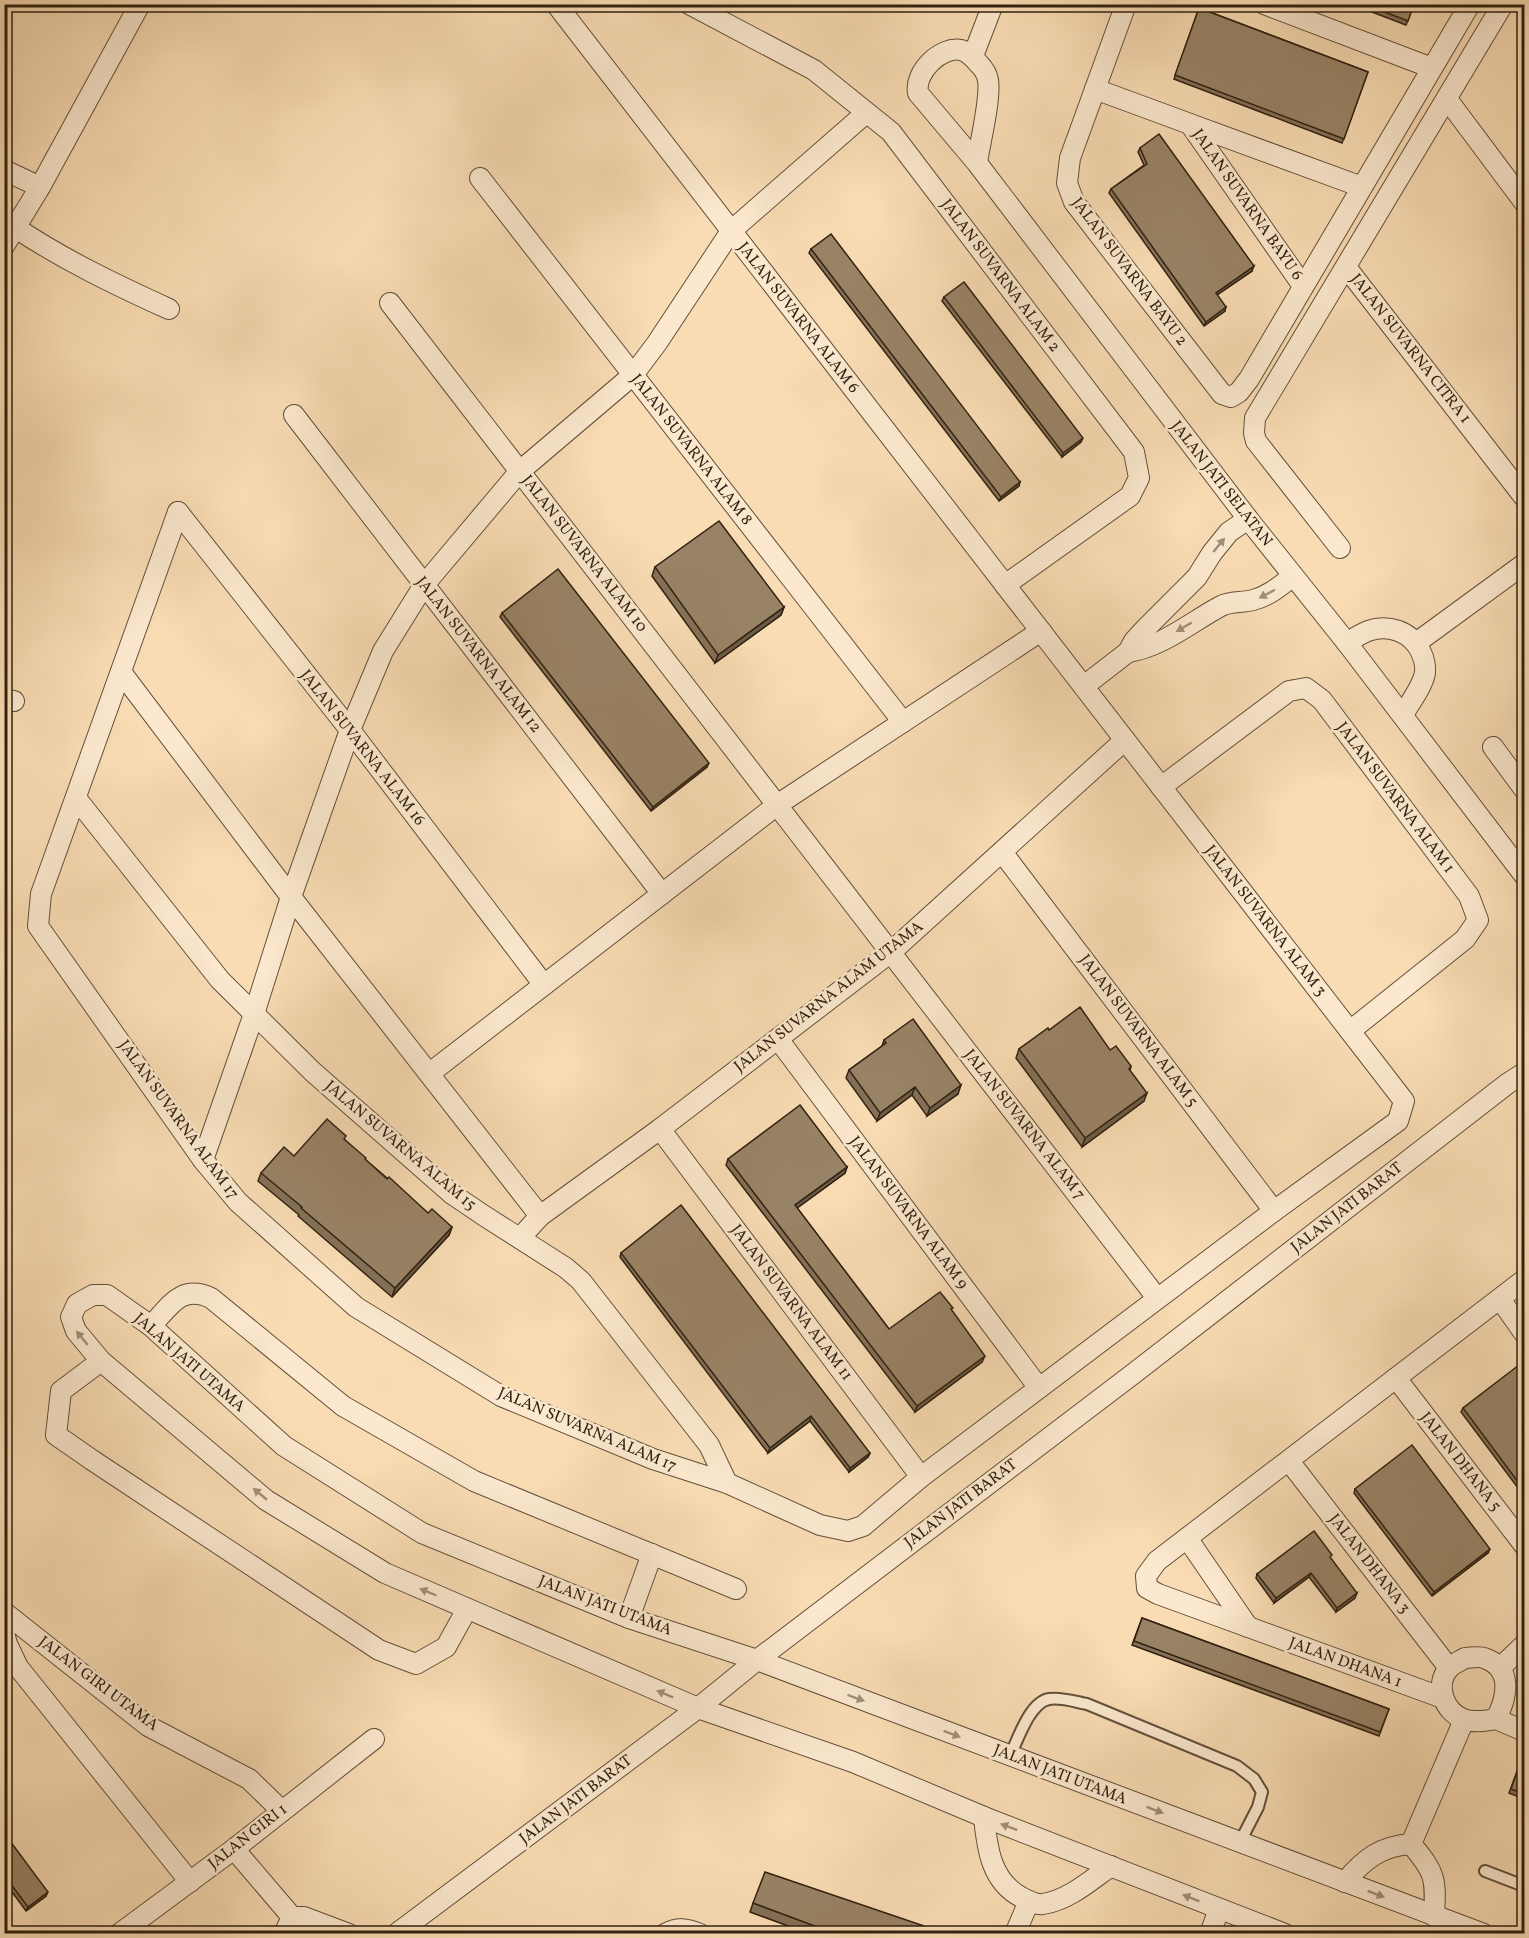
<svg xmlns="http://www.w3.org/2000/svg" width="1529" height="1938" font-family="Vollkorn,serif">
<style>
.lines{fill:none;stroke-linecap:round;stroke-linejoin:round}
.lane-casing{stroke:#63503a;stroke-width:14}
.street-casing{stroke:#63503a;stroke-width:22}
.lane{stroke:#fbe8ce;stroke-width:10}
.street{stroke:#fbe8ce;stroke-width:20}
.wall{fill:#847158;stroke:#312211;stroke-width:1.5}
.shaded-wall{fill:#6b5c47;stroke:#312211;stroke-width:1.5}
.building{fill:#998366;stroke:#312211;stroke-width:1.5}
.oneway{fill:#a08f79}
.labels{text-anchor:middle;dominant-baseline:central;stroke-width:5;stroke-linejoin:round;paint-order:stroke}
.street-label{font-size:16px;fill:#312211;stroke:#fbe8ce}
</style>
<rect width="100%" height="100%" fill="#f9dcb4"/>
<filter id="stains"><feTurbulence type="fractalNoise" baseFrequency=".00333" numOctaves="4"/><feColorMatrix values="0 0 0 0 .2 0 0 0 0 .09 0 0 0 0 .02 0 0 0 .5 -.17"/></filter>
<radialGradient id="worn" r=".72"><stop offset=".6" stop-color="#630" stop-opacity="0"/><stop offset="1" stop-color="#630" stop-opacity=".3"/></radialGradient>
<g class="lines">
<defs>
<g id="lane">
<path d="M1010,1756C1018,1739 1030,1702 1049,1699C1061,1697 1076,1702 1087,1704L1237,1766L1254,1779L1262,1792L1258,1807L1240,1842"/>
<path d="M1485,1871L1524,1886"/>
<path d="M1524,1934V1933"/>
</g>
<g id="street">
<path d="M689,4L814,70L891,132L1134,452L1139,478L1130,496L1005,585"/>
<path d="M1126,4L1070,158L1067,183L1074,202L1222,394L1231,397L1239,392L1249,379L1470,4"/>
<path d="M1264,4L1432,68"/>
<path d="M973,56L993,4"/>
<path d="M1095,89L1190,124L1303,286"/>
<path d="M1447,99L1524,202"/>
<path d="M1190,124L1362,187"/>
<path d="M977,163C980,142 991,99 988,80C987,74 983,68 979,64C974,58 969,52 961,50C941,46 914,72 918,93L977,163L1248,519L1347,643L1524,875"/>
<path d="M4,170L40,187"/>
<path d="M480,178L903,722"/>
<path d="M16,228C64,260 116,285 169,309"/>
<path d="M4,246L40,187L140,4"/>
<path d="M1346,267L1524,497"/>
<path d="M390,303L1157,1298"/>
<path d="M294,415L662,894"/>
<path d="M178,512L41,894L38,926L203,1160L238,1202L356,1307L501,1396L653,1459L727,1483L820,1525L848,1531L863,1526L921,1477L1274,1211L1398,1121L1404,1101L556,4"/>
<path d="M178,512L350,730L544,985"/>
<path d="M1340,548L1256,441L1254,433L1255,418L1503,4"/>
<path d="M1347,643C1353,639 1360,634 1368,631C1388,624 1410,631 1420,650C1424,658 1426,664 1425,673C1422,688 1410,702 1403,715"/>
<path d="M1416,643L1524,564"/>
<path d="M1128,652C1162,647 1191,622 1221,606C1230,601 1242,603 1253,600C1269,596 1280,586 1293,576"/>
<path d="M121,672L291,897L540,1216"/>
<path d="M1084,686L1128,652L1134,641L1145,629L1197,577L1212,553L1229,532L1248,519"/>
<path d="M4,699L14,701"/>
<path d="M1493,747L1524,789"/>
<path d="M1161,787L1289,691L1306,688L1322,700L1469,896L1478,920L1465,939L1350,1031"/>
<path d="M76,798L220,980L313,1072L452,1194L483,1215L566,1268L581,1281L709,1445L727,1483"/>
<path d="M1002,852L1274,1211"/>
<path d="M778,1039L1039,1388"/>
<path d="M430,1073L777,805L1041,631"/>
<path d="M660,1129L921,1477"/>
<path d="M203,1160L254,1014L291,897L350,730L383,651L424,585L520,471L633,375L657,343L731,231L866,113"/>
<path d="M520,1238L540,1216L660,1129L891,952L1125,740"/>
<path d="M1500,1299L1524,1333"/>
<path d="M151,1326C170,1306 181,1284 211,1298L343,1406L474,1481L736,1589"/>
<path d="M101,1361L61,1391L56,1435L92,1460L379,1650L416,1664L446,1647L467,1609"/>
<path d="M1396,1378L1524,1545"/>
<path d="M1289,1461L1449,1668"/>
<path d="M1187,1538L1248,1627"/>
<path d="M4,1612L148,1726L249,1779L282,1811"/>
<path d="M629,1618L652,1554"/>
<path d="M4,1633L7,1644L18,1667L190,1882"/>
<path d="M1465,1658C1471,1658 1479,1656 1484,1658C1514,1668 1507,1698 1496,1719C1485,1721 1473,1723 1463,1719C1444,1711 1434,1685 1449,1668C1453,1664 1460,1661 1465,1658Z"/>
<path d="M1500,1668L1524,1645"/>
<path d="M1443,1698L1158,1594L1147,1588L1146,1576L1157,1561L1524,1280"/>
<path d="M1496,1719L1524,1731"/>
<path d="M984,1817C987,1848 991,1881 1021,1897C1028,1901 1035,1905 1043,1904C1069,1900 1091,1880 1111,1866"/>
<path d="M1411,1844L1464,1720"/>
<path d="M1411,1844C1436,1873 1436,1879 1434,1916"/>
<path d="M234,1849L292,1917"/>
<path d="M1345,1882C1364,1859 1381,1846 1411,1844"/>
<path d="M119,1934L234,1849L374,1739"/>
<path d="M284,1934L292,1917H304L349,1934"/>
<path d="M396,1934L698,1708L757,1660L1133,1374L1507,1084L1524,1073"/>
<path d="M665,1934C678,1927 686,1928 700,1934"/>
<path d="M1015,1934L1029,1901"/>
<path d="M1210,1934L1219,1909"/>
<path d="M1285,1934L984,1817L853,1762L698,1708L385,1573L266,1500L101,1361L76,1331L71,1317L77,1304L93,1295H107L151,1326L284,1446L422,1533L629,1618L757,1660L1484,1934"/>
</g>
</defs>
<!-- lane casing -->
<use href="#lane" class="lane-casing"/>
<!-- street casing -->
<use href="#street" class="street-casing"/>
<!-- lane -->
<use href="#lane" class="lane"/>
<!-- street -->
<use href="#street" class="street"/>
</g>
<!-- wall -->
<g class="wall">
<path d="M1351,4H1414L1406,25Z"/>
<path d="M1199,8L1368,72L1342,143L1174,79Z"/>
<path d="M1140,148L1252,271L1217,295L1225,311L1204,326L1109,193L1111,189L1144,165L1138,152Z"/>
<path d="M811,249L1019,486L999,501L809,253Z"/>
<path d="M944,297L1081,442L1062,457L942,301Z"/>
<path d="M655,567L784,607L781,615L715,663L652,576Z"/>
<path d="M502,613L707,767L651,811L500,617Z"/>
<path d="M1049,1030L1110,1050L1131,1066L1130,1071L1144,1101L1082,1147L1016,1058L1019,1049Z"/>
<path d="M884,1040L958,1094L927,1116L912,1095L877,1121L846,1078L849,1070L882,1046Z"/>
<path d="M345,1140L366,1160L428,1213L452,1227L449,1235L392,1297L298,1216L299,1215L258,1181L261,1173L294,1156Z"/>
<path d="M728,1159L847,1167L845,1173L797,1208L889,1329L982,1362L915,1412L726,1165Z"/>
<path d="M621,1253L870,1453L868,1457L849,1472L810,1421L768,1453L620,1257Z"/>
<path d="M1524,1372V1496L1461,1412L1463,1408Z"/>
<path d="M1355,1489L1488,1553L1432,1596L1354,1493Z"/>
<path d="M1331,1559L1355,1598L1336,1612L1309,1577L1274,1603L1256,1578L1257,1574Z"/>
<path d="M1142,1618L1389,1709L1379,1736L1132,1645Z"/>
<path d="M1519,1766L1524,1767V1799L1509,1793Z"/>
<path d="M4,1833L46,1896L26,1911L4,1881Z"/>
<path d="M753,1903L922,1934H810L750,1912Z"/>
</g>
<!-- shaded-wall -->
<g class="shaded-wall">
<path d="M1254,266L1252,271L1214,297L1216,293Z"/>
<path d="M1226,307L1225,311L1204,326L1206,322Z"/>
<path d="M1083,438L1081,442L1062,457L1063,453Z"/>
<path d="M1020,482L1019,486L999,501L1001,497Z"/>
<path d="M784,607L781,615L715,663L718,655Z"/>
<path d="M709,763L707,767L651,811L653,807Z"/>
<path d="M961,1085L958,1094L927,1116L930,1108Z"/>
<path d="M915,1087L912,1095L877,1121L880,1113Z"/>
<path d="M1147,1093L1144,1101L1082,1147L1085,1138Z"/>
<path d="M847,1167L845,1173L793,1211L795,1205Z"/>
<path d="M452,1227L449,1235L392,1297L395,1288Z"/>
<path d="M985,1356L982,1362L915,1412L917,1406Z"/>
<path d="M811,1416L810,1421L768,1453L770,1448Z"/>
<path d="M870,1453L868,1457L849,1472L850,1468Z"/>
<path d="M1490,1549L1488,1553L1432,1596L1434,1592Z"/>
<path d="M1311,1573L1309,1577L1274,1603L1276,1598Z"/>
<path d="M1357,1593L1355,1598L1336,1612L1337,1608Z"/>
<path d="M48,1892L46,1896L26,1911L28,1907Z"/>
</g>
<!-- building -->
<g class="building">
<path d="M1364,4H1414L1408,21Z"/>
<path d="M1199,8L1368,72L1344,139L1175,75Z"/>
<path d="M1159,134L1254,266L1216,293L1226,307L1206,322L1111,189L1147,164L1140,148Z"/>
<path d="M831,234L1020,482L1001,497L811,249Z"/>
<path d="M964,282L1083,438L1063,453L944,297Z"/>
<path d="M719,521L784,607L718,655L655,567Z"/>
<path d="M558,569L709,763L653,807L502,613Z"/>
<path d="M1080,1007L1110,1050L1116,1046L1131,1066L1129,1069L1147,1093L1085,1138L1019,1049L1048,1028L1049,1030Z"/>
<path d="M913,1019L961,1085L930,1108L915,1087L880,1113L849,1070L886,1043L884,1040Z"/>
<path d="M800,1105L847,1167L795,1205L889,1329L940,1292L953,1308L951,1309L985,1356L917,1406L728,1159Z"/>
<path d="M327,1119L346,1136L344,1139L366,1158L365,1159L387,1179L389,1177L428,1213L432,1209L452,1227L395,1288L301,1208L302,1207L261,1173L284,1147L294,1156Z"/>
<path d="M681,1205L870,1453L850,1468L811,1416L770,1448L621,1253Z"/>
<path d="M1519,1365L1524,1372V1490L1463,1408Z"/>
<path d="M1412,1445L1490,1549L1434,1592L1355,1489Z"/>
<path d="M1314,1531L1332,1555L1330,1557L1357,1593L1337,1608L1311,1573L1276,1598L1257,1574Z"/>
<path d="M1142,1618L1389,1709L1380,1732L1134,1641Z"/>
<path d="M1519,1766L1524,1767V1794L1511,1789Z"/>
<path d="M4,1833L48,1892L28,1907L4,1875Z"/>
<path d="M765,1872L924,1926L921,1934H836L753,1903Z"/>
</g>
<!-- one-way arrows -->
<defs><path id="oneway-solid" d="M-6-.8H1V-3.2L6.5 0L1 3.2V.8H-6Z" transform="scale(1.5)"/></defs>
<g class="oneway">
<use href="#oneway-solid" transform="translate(1219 545) rotate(-51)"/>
<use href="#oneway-solid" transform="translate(1267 594) rotate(152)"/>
<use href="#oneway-solid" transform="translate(1184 627) rotate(150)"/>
<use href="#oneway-solid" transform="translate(82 1338) rotate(-129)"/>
<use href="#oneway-solid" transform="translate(260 1494) rotate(-140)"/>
<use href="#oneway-solid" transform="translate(428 1592) rotate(-157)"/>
<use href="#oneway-solid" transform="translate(665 1694) rotate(-157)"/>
<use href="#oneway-solid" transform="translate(856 1698) rotate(20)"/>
<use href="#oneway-solid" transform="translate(952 1734) rotate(21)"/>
<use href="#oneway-solid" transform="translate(1155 1810) rotate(21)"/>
<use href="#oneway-solid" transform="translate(1009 1827) rotate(-159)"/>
<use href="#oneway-solid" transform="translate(1376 1894) rotate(21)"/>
<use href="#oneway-solid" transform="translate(1191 1898) rotate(-158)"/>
</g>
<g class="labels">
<!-- street labels -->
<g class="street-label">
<text transform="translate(1247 205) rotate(55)">JALAN SUVARNA BAYU 6</text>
<text transform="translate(1129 272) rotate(53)">JALAN SUVARNA BAYU 2</text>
<text transform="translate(1000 276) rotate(53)">JALAN SUVARNA ALAM 2</text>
<text transform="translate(798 318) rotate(52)">JALAN SUVARNA ALAM 6</text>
<text transform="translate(1410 349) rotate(52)">JALAN SUVARNA CITRA 1</text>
<text transform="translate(691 450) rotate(52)">JALAN SUVARNA ALAM 8</text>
<text transform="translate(1221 484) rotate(52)">JALAN JATI SELATAN</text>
<text transform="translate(584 554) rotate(52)">JALAN SUVARNA ALAM 10</text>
<text transform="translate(478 655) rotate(52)">JALAN SUVARNA ALAM 12</text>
<text transform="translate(362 748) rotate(52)">JALAN SUVARNA ALAM 16</text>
<text transform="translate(1395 798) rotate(53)">JALAN SUVARNA ALAM 1</text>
<text transform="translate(1265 921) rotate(52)">JALAN SUVARNA ALAM 3</text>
<text transform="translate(829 997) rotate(-38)">JALAN SUVARNA ALAM UTAMA</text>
<text transform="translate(1138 1031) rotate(53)">JALAN SUVARNA ALAM 5</text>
<text transform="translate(178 1120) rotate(54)">JALAN SUVARNA ALAM 17</text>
<text transform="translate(1024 1125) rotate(52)">JALAN SUVARNA ALAM 7</text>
<text transform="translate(400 1146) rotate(40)">JALAN SUVARNA ALAM 15</text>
<text transform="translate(1347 1208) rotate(-38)">JALAN JATI BARAT</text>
<text transform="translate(908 1213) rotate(53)">JALAN SUVARNA ALAM 9</text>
<text transform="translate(791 1303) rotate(53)">JALAN SUVARNA ALAM 11</text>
<text transform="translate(189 1363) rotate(41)">JALAN JATI UTAMA</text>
<text transform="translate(587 1430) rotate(23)">JALAN SUVARNA ALAM 17</text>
<text transform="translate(1460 1462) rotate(52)">JALAN DHANA 5</text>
<text transform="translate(961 1504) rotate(-37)">JALAN JATI BARAT</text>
<text transform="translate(1369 1564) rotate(52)">JALAN DHANA 3</text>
<text transform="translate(605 1606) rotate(21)">JALAN JATI UTAMA</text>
<text transform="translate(1345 1663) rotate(20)">JALAN DHANA 1</text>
<text transform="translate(98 1684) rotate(37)">JALAN GIRI UTAMA</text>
<text transform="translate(1060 1775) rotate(21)">JALAN JATI UTAMA</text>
<text transform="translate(576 1800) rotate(-37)">JALAN JATI BARAT</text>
<text transform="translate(248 1837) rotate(-38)">JALAN GIRI 1</text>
</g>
</g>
<!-- margin -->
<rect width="1529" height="1938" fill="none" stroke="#f9dcb4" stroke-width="24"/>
<rect x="6" y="6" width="1517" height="1926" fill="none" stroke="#312211" stroke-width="3"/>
<rect x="12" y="12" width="1505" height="1914" fill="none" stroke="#312211" stroke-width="1.5"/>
<rect width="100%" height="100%" filter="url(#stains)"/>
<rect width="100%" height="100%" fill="url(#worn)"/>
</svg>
